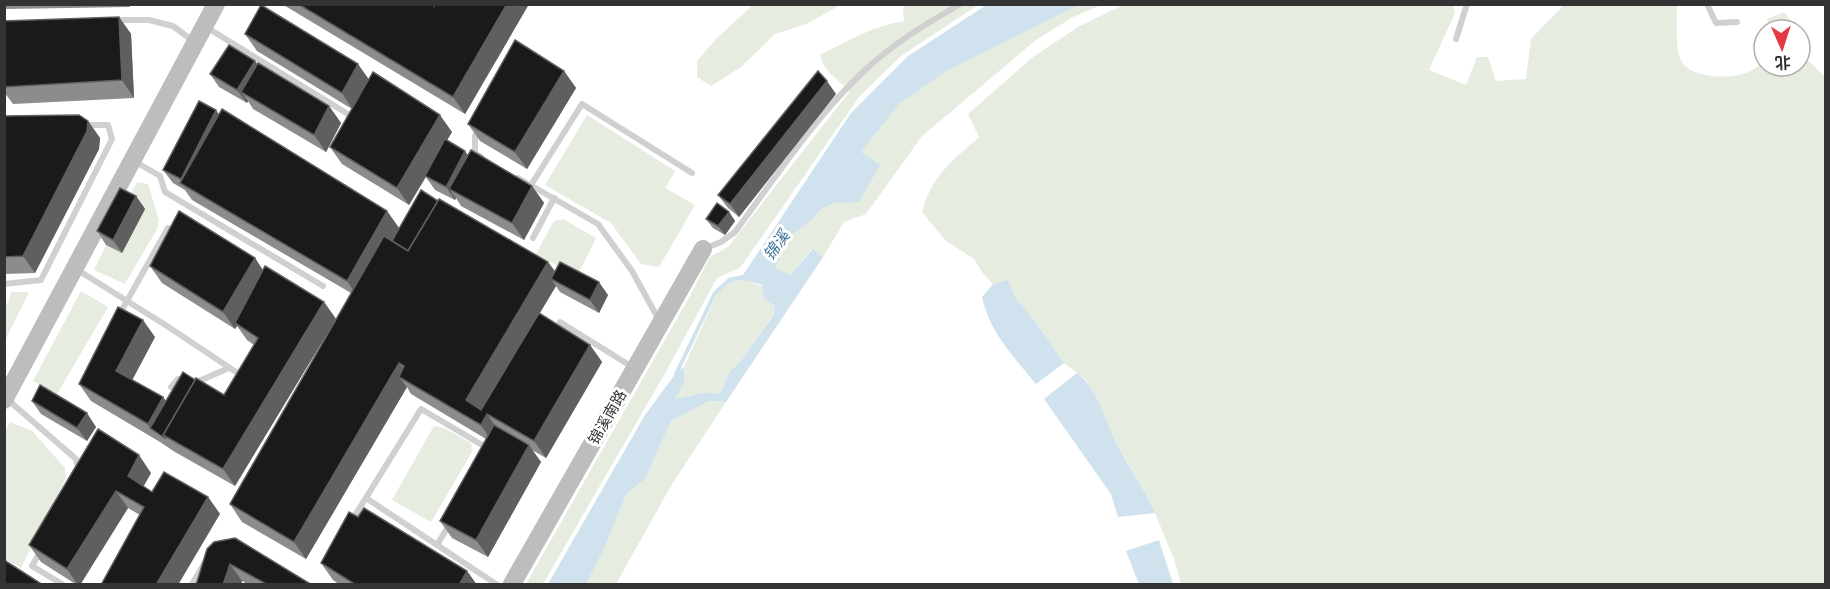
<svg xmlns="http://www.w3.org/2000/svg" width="1830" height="589" font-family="Inter,'Noto Sans SC',sans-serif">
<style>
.green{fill:#e6ecdf}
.water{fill:#cfe2ee}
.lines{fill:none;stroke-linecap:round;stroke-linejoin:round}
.stream{stroke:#cfe2ee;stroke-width:4}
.lane{stroke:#d0d0d0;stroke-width:6}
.secondary{stroke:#bdbdbd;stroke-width:18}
.wall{fill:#8c8c8c}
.shaded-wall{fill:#5f5f5f}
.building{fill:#1a1a1a;stroke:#5f5f5f;stroke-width:1.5}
.labels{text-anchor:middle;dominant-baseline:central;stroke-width:6;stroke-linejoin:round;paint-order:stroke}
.street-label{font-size:15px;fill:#333;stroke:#fff}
.water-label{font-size:16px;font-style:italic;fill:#3f7597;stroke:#fff}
</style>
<rect width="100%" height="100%" fill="#fff"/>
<!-- green -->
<g class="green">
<path d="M754,4L839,5L835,8L806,24L775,34L741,67L711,86L697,77V61L717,38Z"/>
<path d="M905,5H978L901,56L859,97L740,268L717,278L664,375L543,584H526L691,294L710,257L728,247L850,91C838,80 824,72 820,55C847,41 873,26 904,21L903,10Z"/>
<path d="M1079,5H1101L1073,17L1036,40L922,136L866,214L844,222L823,257L812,249L790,275L774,268L787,239L814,218L822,208L835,203L859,201L860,152L899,104L947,71Z"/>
<path d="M1123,5H1453L1455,13L1429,70L1466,85L1477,57H1488L1496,81L1526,79L1531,39L1561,8L1562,5H1677C1677,18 1675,49 1681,61C1693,82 1753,82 1764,59V66H1800V53L1826,78L1825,584H1181L1174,559L1150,501L1117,444L1086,380L1064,363L1034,320L1015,297L1008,281L993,284L982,272L974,259L946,241L922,212C932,175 952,161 979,137L968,114L1033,57L1078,27Z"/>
<path d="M1784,12L1798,30H1770L1767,19Z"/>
<path d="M587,115L675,171L665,188L695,205L659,267L641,264L611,223L545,185Z"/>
<path d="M137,182L148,184L159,220L157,229L125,284L94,270Z"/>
<path d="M563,219L596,238L577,276L536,254L554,221Z"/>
<path d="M743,279L762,286L775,306L773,315L740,362L730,371L720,394L705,392L674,399L685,381L684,367L720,287L734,280Z"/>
<path d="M81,291L108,307L57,394L33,381Z"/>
<path d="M11,292H29L5,341V304L8,303Z"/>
<path d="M709,401L726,402L672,484L616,584H586L603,551L627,493L645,479L671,421Z"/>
<path d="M10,422L32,431L65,468L66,478L21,568L5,559L4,433Z"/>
<path d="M434,426L444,428L471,443L472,452L431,522L392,500Z"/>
</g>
<!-- water -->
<g class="water">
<path d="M988,4L1079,5L947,71L899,104L861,152L880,165L859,202L835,203L822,208L814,218L787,239L775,268L790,275L813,249L823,257L726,402L709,401L671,421L645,479L627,493L603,551L586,584H548L645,415L676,373L684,367L685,381L675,399L705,392L720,394L730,371L740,362L773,316L775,306L764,298L762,285C742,279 739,278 720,287L728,278L743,275L851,113L908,56Z"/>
<path d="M1008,280L1015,297L1034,320L1064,363L1036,384C1014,357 989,332 982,297L993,284Z"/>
<path d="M1077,373C1098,389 1105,421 1117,444C1129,468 1145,489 1155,513L1118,517L1111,494L1044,399Z"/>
<path d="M1159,540L1173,584H1139L1126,551Z"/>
</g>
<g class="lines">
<!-- stream -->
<path class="stream" d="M676,374L715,293L725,284"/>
<!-- lane -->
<g class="lane">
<path d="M1707,4L1716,23L1737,22"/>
<path d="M116,20H149L173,26L193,41"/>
<path d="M206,27L356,119"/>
<path d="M1456,39L1467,4"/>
<path d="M479,129L475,136V153L481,157"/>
<path d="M134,161L160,176L165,192L323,286"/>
<path d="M518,178L598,224L632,271L659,320"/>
<path d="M531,185L582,104L692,173"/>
<path d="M533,238L554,198"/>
<path d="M706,248L721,242L735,232C776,177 815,117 865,70C894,43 926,24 960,4"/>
<path d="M76,269L167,326L239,374"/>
<path d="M4,284L41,280L112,139L108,125H84"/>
<path d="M119,315L168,228"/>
<path d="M560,322L634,368"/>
<path d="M171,387L178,379L199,381L229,368"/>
<path d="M7,399L76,459L79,471"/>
<path d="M366,498L496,584"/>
<path d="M351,522L421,409L489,449"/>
<path d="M437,545L449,525"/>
<path d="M41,550L32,566L62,584"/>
<path d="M192,584L204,564"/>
</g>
<!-- secondary -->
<g class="secondary">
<path d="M4,400L216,4"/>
<path d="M512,584L703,249"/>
</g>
</g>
<!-- wall -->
<g class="wall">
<path d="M4,4H130V7L5,9Z"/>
<path d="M282,4H432L434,6V4H529L465,114Z"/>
<path d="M119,17L131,34L134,98L13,104L4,92V21Z"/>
<path d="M245,34L369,79L452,132L447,140L468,155L532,186L544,203L524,240L461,206L456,198L455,200L435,190L426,177L409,205L342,164L330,147L352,109L257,51Z"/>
<path d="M255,61L257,64L329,106L341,123L326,152L253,109L248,101L247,103L219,87L210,74Z"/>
<path d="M564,71L576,88L527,169L480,141L468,124Z"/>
<path d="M836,94L739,217L728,208L718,195Z"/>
<path d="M219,114L387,211L399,228L392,241L438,201L548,262L555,271L608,295L599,313L560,292L556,286L540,313L590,345L602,362L546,458L532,450L541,462L488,557L452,538L440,521L486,439L411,394L407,387L306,559L242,522L230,504L351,293L192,200L185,190L173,183L163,170Z"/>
<path d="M4,116L88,121L100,138L99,149L35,273L4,274Z"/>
<path d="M136,196L145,209L122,253L106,245L97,231Z"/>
<path d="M729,212L735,221L725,235L713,228L706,219Z"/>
<path d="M255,258L263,270L324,302L336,319L235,486L175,452L160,442L91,401L79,384L155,337L132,380L163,397L166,401L195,380L224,395L254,345L247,340L237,326L235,329L162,283L150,266Z"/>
<path d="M32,401L96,427L87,441L41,414Z"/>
<path d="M98,429L151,473L143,486L152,492L208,497L220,514L140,515L128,508L80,585H77L41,562L29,545Z"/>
<path d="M207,549L312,585H249L242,581L241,585H196Z"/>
<path d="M321,563L467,571L477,585H340L333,580Z"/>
</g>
<!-- shaded-wall -->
<g class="shaded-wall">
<path d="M507,4H529L465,114L453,97Z"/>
<path d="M119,17L131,34L134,98L122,80Z"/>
<path d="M255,61L264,74L241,92L248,101L247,103L237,90Z"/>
<path d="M358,64L370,81L353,110L342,93Z"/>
<path d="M564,71L576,88L527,169L515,152Z"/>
<path d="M827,81L836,94L739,217L730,204Z"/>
<path d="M329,106L341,123L326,152L314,135Z"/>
<path d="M216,110L225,123L186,187L181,179Z"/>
<path d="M440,115L452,132L409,205L397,188Z"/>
<path d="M88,121L100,138L99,149L35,273L23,256Z"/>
<path d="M465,151L474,164L449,189L456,198L455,200L446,187Z"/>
<path d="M532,186L544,203L524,240L512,223Z"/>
<path d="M136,196L145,209L122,253L113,240Z"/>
<path d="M387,211L399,228L359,298L347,281Z"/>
<path d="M729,212L735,221L725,235L718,226Z"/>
<path d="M255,258L266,275L235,323L237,326L235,329L223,312Z"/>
<path d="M548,262L560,279H551L556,286L477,417L466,400Z"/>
<path d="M599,282L608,295L599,313L590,300Z"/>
<path d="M324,302L336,319L235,486L223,469Z"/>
<path d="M143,320L155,337L128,388L116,371Z"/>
<path d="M590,345L602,362L546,458L534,441Z"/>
<path d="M399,363L411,380L399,377L407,387L306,559L294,542Z"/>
<path d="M163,397L175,414L150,428L148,424Z"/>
<path d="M87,413L96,427L87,441L77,428Z"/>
<path d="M487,414L499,431L493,443L481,425Z"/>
<path d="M529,445L541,462L488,557L476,540Z"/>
<path d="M139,455L151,473L140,493L128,476Z"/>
<path d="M116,491L128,508L80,585H78L67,569Z"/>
<path d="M208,497L220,514L178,585H156Z"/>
<path d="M230,564L242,581L241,585H223Z"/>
<path d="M467,571L477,585H459Z"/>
</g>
<!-- building -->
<g class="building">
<path d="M298,4H432L434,6V4H507L453,97Z"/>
<path d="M261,5L358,64L342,93L245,34Z"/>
<path d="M119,17L122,80L4,87V21Z"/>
<path d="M515,40L564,71L515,152L468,124Z"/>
<path d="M229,45L255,61L237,90L210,74Z"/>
<path d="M258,63L329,106L314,135L241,92Z"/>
<path d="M818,71L827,81L730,204L718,195Z"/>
<path d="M373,72L440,115L397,188L330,147Z"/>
<path d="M199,101L216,110L181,179L163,170Z"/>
<path d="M222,109L387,211L347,281L180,183Z"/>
<path d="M79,115L88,121L87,131L23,256L4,257V116Z"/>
<path d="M445,139L465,151L446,187L425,176Z"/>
<path d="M471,150L532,186L512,223L449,189Z"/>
<path d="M120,188L136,196L113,240L97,231Z"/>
<path d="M421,190L438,201L408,251L392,241Z"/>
<path d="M439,199L548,262L466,400L481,410L539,313L590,345L534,441L487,414L481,425L399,377L404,366L399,363L294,542L230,504L384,236L408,251Z"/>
<path d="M717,203L729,212L718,226L706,219Z"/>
<path d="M179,211L255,258L223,312L150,266Z"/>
<path d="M560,262L599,282L590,300L551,279Z"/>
<path d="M265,266L324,302L223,469L163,435L196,378L224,395L258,338L235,323Z"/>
<path d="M118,307L143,320L116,371L163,397L148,424L79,384Z"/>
<path d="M183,372L195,380L163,435L166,439L150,428Z"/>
<path d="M40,385L87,413L77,428L32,401Z"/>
<path d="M494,425L529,445L476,540L440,521Z"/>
<path d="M98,429L139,455L128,476L152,492L164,472L208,497L156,585H101L144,507L116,491L67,569L29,545Z"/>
<path d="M364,508L467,571L459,585H356L321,563L349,512L358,517Z"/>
<path d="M235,538L312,585H268L230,564L223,585H196L207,549L214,542Z"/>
<path d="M4,560L43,585H4Z"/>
</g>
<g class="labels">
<!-- street labels -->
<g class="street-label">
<text transform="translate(607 417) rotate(-60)">锦溪南路</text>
</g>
<!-- water labels -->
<g class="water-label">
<text transform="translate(776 245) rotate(-54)">锦溪</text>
</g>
</g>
<!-- border -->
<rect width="1830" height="589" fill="none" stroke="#333333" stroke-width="12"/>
<!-- north arrow -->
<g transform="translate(1782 48) rotate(177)"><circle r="28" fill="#ffffff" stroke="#adadad" stroke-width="1.5"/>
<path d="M0-4.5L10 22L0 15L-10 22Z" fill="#e63946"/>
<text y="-9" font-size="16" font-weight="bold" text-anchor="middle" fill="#333333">北</text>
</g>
</svg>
